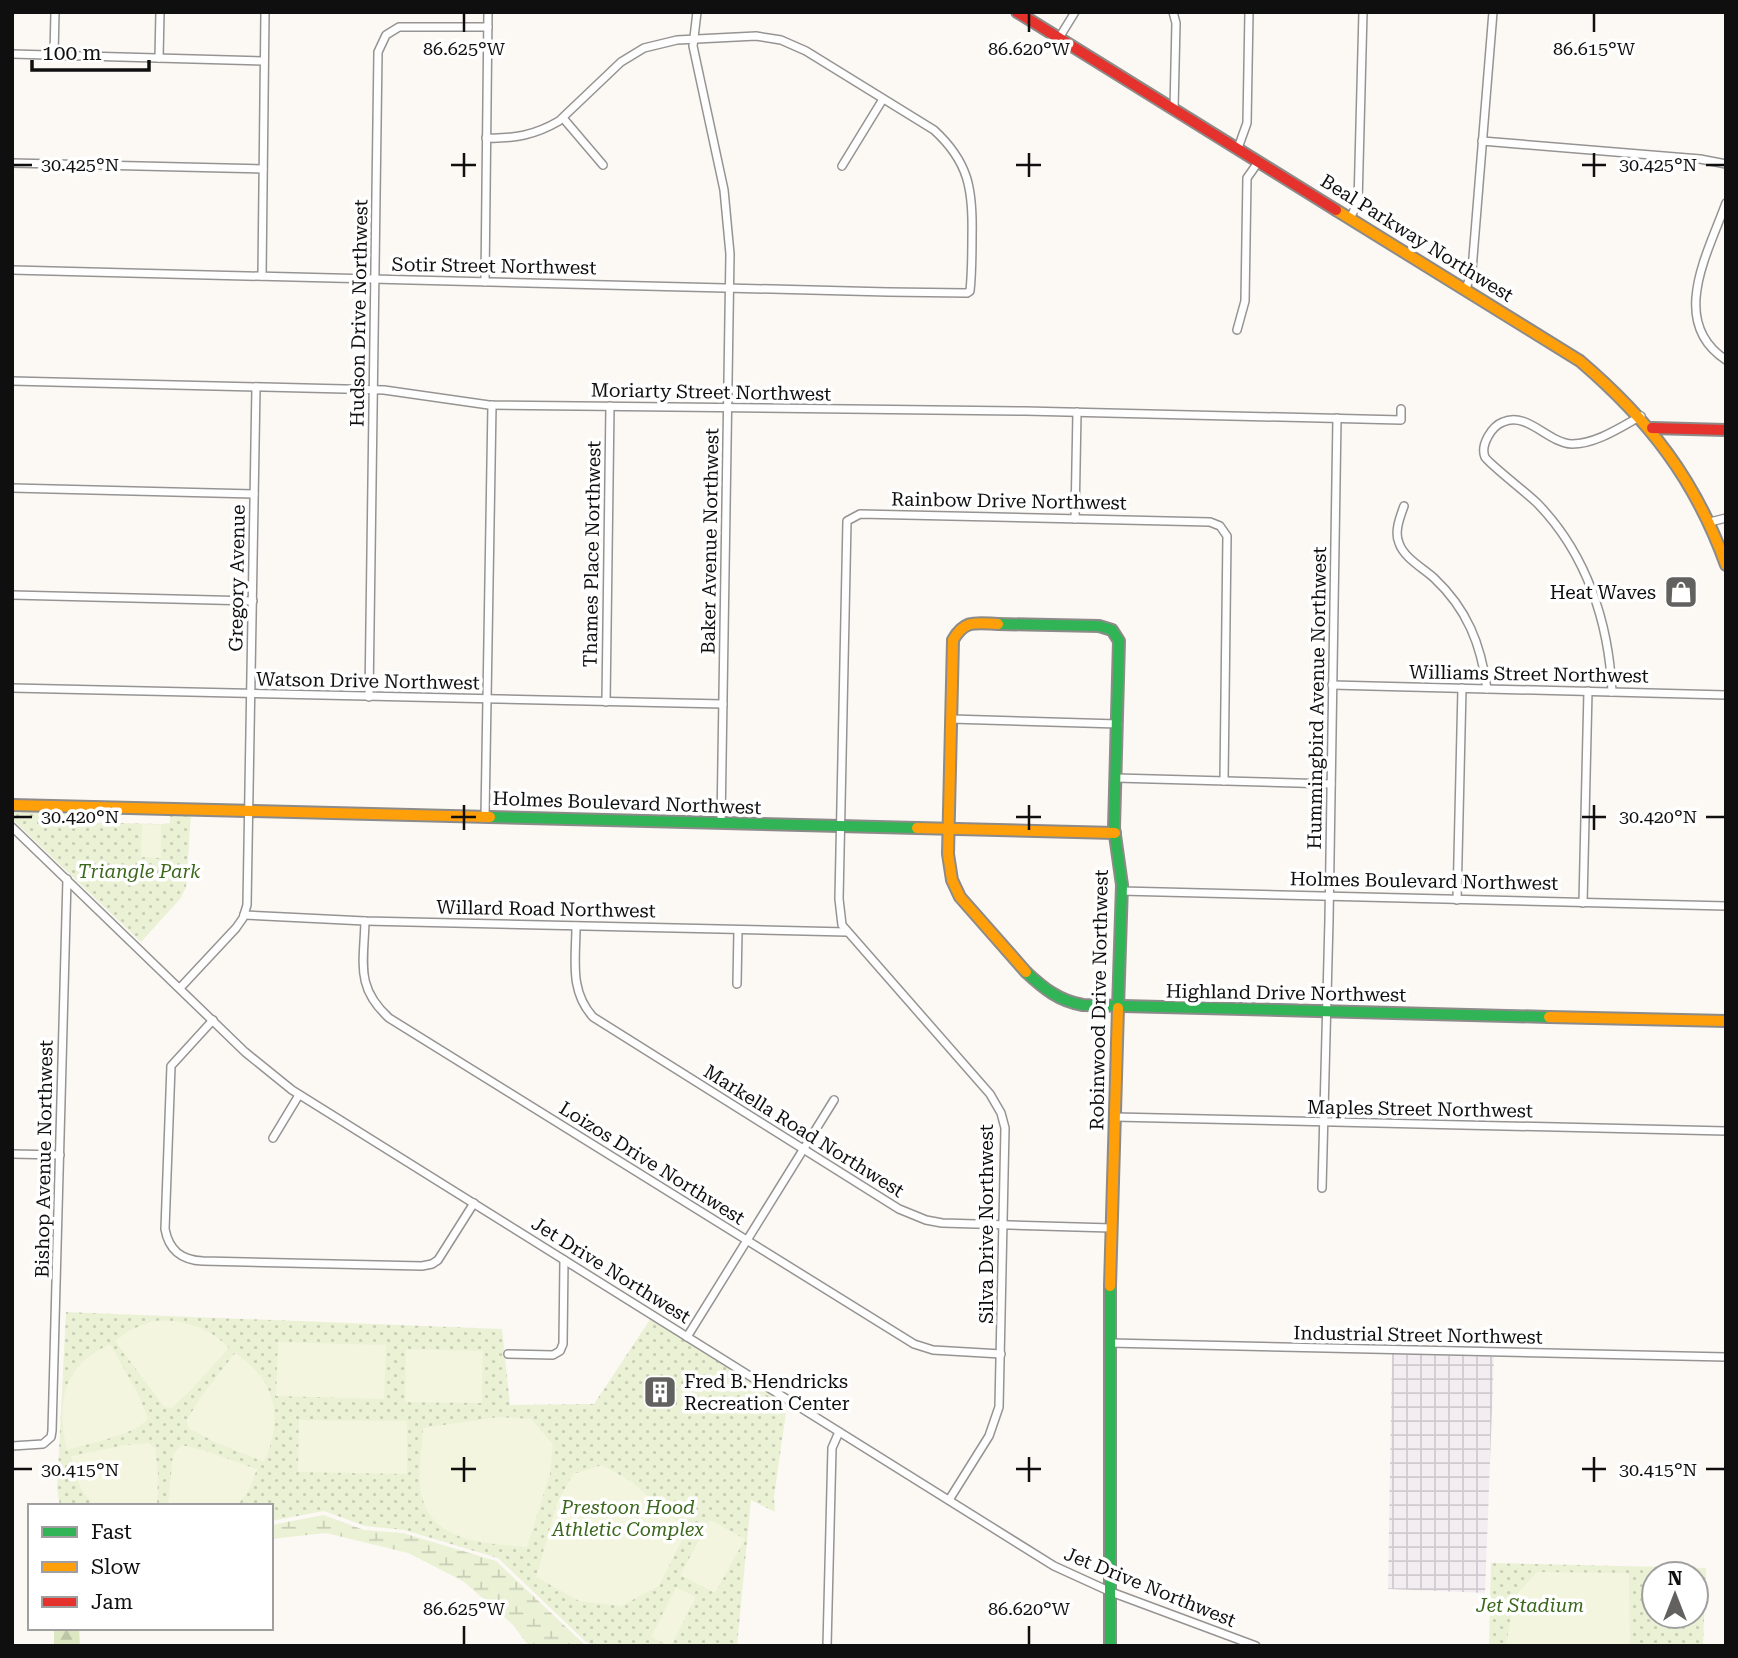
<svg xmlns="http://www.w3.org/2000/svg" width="1738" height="1658" font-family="'Roboto Serif',serif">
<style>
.industrial{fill:url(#industrial-grid)}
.forest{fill:url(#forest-firs)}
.wetland{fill:url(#wetland-marsh)}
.park{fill:url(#park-dots);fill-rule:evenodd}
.pitch{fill:#f3f5de}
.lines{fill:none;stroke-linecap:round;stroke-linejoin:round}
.street-casing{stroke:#969493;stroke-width:10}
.fast-casing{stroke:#8c8b89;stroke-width:14}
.slow-casing{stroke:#8c8b89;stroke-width:14}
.jam-casing{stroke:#8c8b89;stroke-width:14}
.street{stroke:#fffefe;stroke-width:7}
.fast{stroke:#30b455;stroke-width:10}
.slow{stroke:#ff9f0a;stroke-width:10}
.jam{stroke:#e5322d;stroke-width:10}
.ticks{fill:none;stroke:#0f0f0f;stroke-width:2.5}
.labels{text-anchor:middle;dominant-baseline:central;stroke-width:7;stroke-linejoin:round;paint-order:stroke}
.street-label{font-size:19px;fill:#0f0f0f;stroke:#fff}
.poi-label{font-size:19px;fill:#0f0f0f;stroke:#fff;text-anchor:end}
.park-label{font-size:19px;font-style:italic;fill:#3c681e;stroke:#fff}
.ticks-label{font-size:18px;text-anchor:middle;fill:#0f0f0f;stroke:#fff;stroke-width:7;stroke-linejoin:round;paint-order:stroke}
</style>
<defs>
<pattern id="industrial-grid" width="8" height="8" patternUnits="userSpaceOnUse" patternTransform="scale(1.75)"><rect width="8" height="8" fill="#f3edf1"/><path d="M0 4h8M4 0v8" fill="none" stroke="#cfcacd"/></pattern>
<pattern id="forest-firs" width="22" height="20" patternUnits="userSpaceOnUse" patternTransform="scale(1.75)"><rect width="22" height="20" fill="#dde8c2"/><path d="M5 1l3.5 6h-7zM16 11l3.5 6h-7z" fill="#bcc6a6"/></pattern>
<pattern id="wetland-marsh" width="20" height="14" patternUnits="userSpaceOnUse" patternTransform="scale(1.75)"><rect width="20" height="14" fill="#ebf1d5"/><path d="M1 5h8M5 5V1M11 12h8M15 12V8" fill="none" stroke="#c8cdb6"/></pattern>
<pattern id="park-dots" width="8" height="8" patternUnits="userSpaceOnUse" patternTransform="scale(1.75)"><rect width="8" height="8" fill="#ebf1d5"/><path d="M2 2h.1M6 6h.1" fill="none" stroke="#c8cdb6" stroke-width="1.8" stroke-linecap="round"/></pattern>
</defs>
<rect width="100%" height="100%" fill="#fcf9f5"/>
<!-- industrial -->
<path class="industrial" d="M1392,1354L1494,1357L1485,1593L1388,1589Z"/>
<!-- forest -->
<path class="forest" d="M54,1628H79L80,1646H54Z"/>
<!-- wetland -->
<path class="wetland" d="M324,1515L364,1530L403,1533L496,1561L586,1646H529L512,1624L463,1581L408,1553L326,1533L271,1539V1525Z"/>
<!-- park -->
<g class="park">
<path d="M12,811L73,813V822L163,824L170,823V814H191L186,887L180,899L141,942L12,819Z"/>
<path d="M66,1312L502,1329L510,1405L594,1404L653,1315L788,1399L774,1496L775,1512L751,1500L737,1646H594L585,1641L498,1558L404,1530L365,1526L324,1511L271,1521V1506H60L57,1489Z"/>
<path d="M1491,1563L1706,1568L1703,1646H1489ZM1654,1574H1696V1616H1654Z"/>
</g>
<!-- pitch -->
<g class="pitch">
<path d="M142,824L161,825V858L141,857Z"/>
<path d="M153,1321C183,1319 208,1326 229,1348L191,1390L172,1408L164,1407L115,1341L130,1330Z"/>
<path d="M278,1342L386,1345L384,1399L276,1396Z"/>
<path d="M110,1344L138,1394L148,1418C139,1434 86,1444 67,1450C57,1402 61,1367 110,1344Z"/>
<path d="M406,1349L483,1351L482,1403L405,1402Z"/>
<path d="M235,1353C276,1380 284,1418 264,1462L217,1443L188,1428L187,1420L200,1398Z"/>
<path d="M498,1417L531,1419L553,1444L550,1474L527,1547C483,1543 427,1543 420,1487C418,1468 422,1447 423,1428Z"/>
<path d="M299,1420L407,1421V1474L298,1472Z"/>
<path d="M149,1443L155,1448L158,1474L157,1506H94C80,1491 74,1476 71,1456L125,1445Z"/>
<path d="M182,1445L206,1451L257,1469L249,1490L237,1506H168L173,1454Z"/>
<path d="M602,1465L632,1482L687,1530L659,1586L621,1606L579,1601L536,1577L557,1503L573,1474Z"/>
<path d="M710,1520L745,1539L715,1593L680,1575Z"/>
<path d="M1537,1572L1629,1573L1630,1646H1506L1514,1597Z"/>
<path d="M676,1587L696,1597L671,1646H669L651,1637Z"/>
</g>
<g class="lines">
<defs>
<g id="street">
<path d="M697,12L693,46L724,190L730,254L721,823"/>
<path d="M1173,12L1176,23L1174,109"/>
<path d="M1059,38L1075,12"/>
<path d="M12,54L264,61"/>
<path d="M54,56L55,12"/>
<path d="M159,58L160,12"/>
<path d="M563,118L603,165"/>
<path d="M1482,141L1700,159L1726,164"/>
<path d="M1238,148L1247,123L1249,12"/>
<path d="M12,163L263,169"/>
<path d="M842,166L883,99"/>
<path d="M1726,203C1708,253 1668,322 1726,360"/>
<path d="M1350,218L1358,203L1363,12"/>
<path d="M12,270L888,292L967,293L970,291C972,272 972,254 972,235C973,190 969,162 934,130L806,51L781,40L756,36L677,40L644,48L621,62L559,121C535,135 514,139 486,138"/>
<path d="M262,276L265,12"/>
<path d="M485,282L488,12"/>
<path d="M1466,289L1472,270L1493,12"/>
<path d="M1237,330L1245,301L1247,178L1259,161"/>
<path d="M12,381L384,390L489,405L1025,411L1401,420V409"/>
<path d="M12,488L254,494"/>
<path d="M1404,506C1400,517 1394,532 1399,543C1404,558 1423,568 1434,578C1467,609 1481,644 1487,689"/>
<path d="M1075,519L1077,412"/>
<path d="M1710,522L1726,518"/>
<path d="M12,595L253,601"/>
<path d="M1332,685L1726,695"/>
<path d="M12,688L723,704"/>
<path d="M1612,692C1609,622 1586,553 1537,503C1528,494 1488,463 1485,457C1480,445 1492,426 1503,422C1527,411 1548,443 1572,444C1596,444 1621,427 1641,416"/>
<path d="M369,697L378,52L386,35L399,27H488"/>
<path d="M606,702L610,406"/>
<path d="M951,719L1118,724"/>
<path d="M1116,778L1331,784"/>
<path d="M485,817L492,405"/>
<path d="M12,827L245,1052L292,1090L1054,1566L1111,1592L1256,1646"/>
<path d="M1121,891L1726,906"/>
<path d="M1457,900L1462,688"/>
<path d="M1583,903L1588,691"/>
<path d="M244,915L365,921L847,932"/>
<path d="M365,921C364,963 355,987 389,1018L914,1344L933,1350L1001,1354"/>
<path d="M576,926C576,960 569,990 593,1017L899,1209L926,1220L942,1223L1111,1228"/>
<path d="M737,984L738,930"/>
<path d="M180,988L236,928L243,918L247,905L256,387"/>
<path d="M213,1020L171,1066L165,1229C169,1251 182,1260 203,1261L422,1266L432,1264L438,1260L474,1203"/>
<path d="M1115,1117L1726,1131"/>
<path d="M273,1138L299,1095"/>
<path d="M12,1154L60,1155"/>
<path d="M1322,1188L1329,920L1337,418"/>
<path d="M687,1337L834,1100"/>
<path d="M1110,1343L1726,1357"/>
<path d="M508,1354L553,1355L560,1351L563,1344L564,1260"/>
<path d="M12,1446L43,1444L51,1437L52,1431L67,879"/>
<path d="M949,1500L989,1436L999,1407L1005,1128L1001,1113L990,1094L842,925L839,899L847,521L860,514L1210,522L1220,526L1227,536L1224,781"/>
<path d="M827,1646L832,1448L839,1432"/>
</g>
<g id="fast">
<path d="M998,624L1099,626L1112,630L1119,641L1114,828L1122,885L1118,1008"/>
<path d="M490,817L917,828"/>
<path d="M1026,972C1043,988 1059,1001 1083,1005L1549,1017"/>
<path d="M1110,1286V1646"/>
</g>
<g id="slow">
<path d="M1336,210L1580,361C1649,420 1695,479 1726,565"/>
<path d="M998,624C976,623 965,619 953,640L948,854L952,880L960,897L1026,972"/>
<path d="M12,805L490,817"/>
<path d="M917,828L1115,833"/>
<path d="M1549,1017L1726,1021"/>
<path d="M1110,1286L1118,1008"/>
</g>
<g id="jam">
<path d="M1017,12L1336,210"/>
<path d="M1652,428L1726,430"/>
</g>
</defs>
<!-- street casing -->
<use href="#street" class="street-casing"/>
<!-- fast casing -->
<use href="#fast" class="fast-casing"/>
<!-- slow casing -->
<use href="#slow" class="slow-casing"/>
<!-- jam casing -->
<use href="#jam" class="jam-casing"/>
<!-- street -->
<use href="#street" class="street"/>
<!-- fast -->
<use href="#fast" class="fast"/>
<!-- slow -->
<use href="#slow" class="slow"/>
<!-- jam -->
<use href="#jam" class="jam"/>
</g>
<!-- ticks -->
<path class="ticks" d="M464,14V32M1029,14V32M1594,14V32M464,153V177M1029,153V177M1594,153V177M14,165H32M451,165H476M1016,165H1041M1582,165H1606M1706,165H1724M464,805V830M1029,805V830M1594,805V830M14,817H32M451,817H476M1016,817H1041M1582,817H1606M1706,817H1724M464,1457V1482M1029,1457V1482M1594,1457V1482M14,1469H32M451,1469H476M1016,1469H1041M1582,1469H1606M1706,1469H1724M464,1626V1644M1029,1626V1644"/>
<!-- icons -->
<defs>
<symbol id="shop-square" viewBox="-11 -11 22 22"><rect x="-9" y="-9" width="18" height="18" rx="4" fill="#626160" stroke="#fff"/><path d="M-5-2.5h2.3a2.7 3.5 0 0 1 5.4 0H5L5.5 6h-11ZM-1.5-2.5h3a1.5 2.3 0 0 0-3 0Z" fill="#fff"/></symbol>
<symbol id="building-square" viewBox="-11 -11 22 22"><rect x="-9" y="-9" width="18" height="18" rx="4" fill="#626160" stroke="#fff"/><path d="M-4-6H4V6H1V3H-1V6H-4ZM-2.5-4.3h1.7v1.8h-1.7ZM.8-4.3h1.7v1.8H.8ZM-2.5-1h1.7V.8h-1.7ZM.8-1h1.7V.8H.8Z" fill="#fff"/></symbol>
</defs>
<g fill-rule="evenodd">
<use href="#shop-square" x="1662" y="573" width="38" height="38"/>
<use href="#building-square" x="641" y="1373" width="38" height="38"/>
</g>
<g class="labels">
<!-- street labels -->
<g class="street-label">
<text transform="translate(1417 238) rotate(32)">Beal Parkway Northwest</text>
<text transform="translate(494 266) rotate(1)">Sotir Street Northwest</text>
<text transform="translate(359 313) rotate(-89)">Hudson Drive Northwest</text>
<text transform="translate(711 392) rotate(1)">Moriarty Street Northwest</text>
<text transform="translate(1009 501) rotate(1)">Rainbow Drive Northwest</text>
<text transform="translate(710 541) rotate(-89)">Baker Avenue Northwest</text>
<text transform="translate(592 554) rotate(-89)">Thames Place Northwest</text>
<text transform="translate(237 578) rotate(-89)">Gregory Avenue</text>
<text transform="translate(1529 674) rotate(1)">Williams Street Northwest</text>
<text transform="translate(368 681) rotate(1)">Watson Drive Northwest</text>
<text transform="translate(1317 698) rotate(-89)">Hummingbird Avenue Northwest</text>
<text transform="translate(627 803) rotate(2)">Holmes Boulevard Northwest</text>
<text transform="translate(1424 881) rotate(1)">Holmes Boulevard Northwest</text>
<text transform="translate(546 909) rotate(1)">Willard Road Northwest</text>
<text transform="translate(1286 993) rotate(1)">Highland Drive Northwest</text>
<text transform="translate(1099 1000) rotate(-89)">Robinwood Drive Northwest</text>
<text transform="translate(1420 1109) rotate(1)">Maples Street Northwest</text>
<text transform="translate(804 1131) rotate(32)">Markella Road Northwest</text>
<text transform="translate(44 1159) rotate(-89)">Bishop Avenue Northwest</text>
<text transform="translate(652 1163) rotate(32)">Loizos Drive Northwest</text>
<text transform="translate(986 1224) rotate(-90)">Silva Drive Northwest</text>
<text transform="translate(611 1270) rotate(32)">Jet Drive Northwest</text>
<text transform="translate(1418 1335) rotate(1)">Industrial Street Northwest</text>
<text transform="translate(1150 1587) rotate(22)">Jet Drive Northwest</text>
</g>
<!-- poi labels -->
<g class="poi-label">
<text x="1656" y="592">Heat Waves</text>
<text x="684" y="1381" text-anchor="start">Fred B. Hendricks<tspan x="684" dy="22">Recreation Center</tspan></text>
</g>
<!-- park labels -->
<g class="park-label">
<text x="139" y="871">Triangle Park</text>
<text x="628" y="1507">Prestoon Hood<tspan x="628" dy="22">Athletic Complex</tspan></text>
<text x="1530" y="1605">Jet Stadium</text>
</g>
</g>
<g class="ticks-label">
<text x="464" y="55">86.625°W</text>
<text x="1029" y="55">86.620°W</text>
<text x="1594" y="55">86.615°W</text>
<text x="80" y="171">30.425°N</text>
<text x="1658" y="171">30.425°N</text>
<text x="80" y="823">30.420°N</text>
<text x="1658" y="823">30.420°N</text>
<text x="80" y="1476">30.415°N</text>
<text x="1658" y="1476">30.415°N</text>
<text x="464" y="1615">86.625°W</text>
<text x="1029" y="1615">86.620°W</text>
</g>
<!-- border -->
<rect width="1738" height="1658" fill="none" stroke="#0f0f0f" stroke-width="28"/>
<!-- legend -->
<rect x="28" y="1504" width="245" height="126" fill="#ffffff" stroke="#9f9f9f" stroke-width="2"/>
<rect x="42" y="1527" width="35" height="10" fill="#30b455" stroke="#9f9f9f" stroke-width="2"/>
<text x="91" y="1539" font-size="21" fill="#0f0f0f">Fast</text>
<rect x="42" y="1562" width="35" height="10" fill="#ff9f0a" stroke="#9f9f9f" stroke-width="2"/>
<text x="91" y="1574" font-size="21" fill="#0f0f0f">Slow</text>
<rect x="42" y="1597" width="35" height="10" fill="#e5322d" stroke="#9f9f9f" stroke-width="2"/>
<text x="91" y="1609" font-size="21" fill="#0f0f0f">Jam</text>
<!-- north arrow -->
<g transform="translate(1675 1595)"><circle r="33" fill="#ffffff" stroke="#9f9f9f" stroke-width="2"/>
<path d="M0-5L12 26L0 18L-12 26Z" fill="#626160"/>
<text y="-10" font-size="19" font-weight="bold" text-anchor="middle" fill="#0f0f0f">N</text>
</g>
<!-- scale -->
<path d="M32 60v10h117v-10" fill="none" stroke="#0f0f0f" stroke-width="3.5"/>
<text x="42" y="60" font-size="21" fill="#0f0f0f" stroke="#ffffff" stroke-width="5" paint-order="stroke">100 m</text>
</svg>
